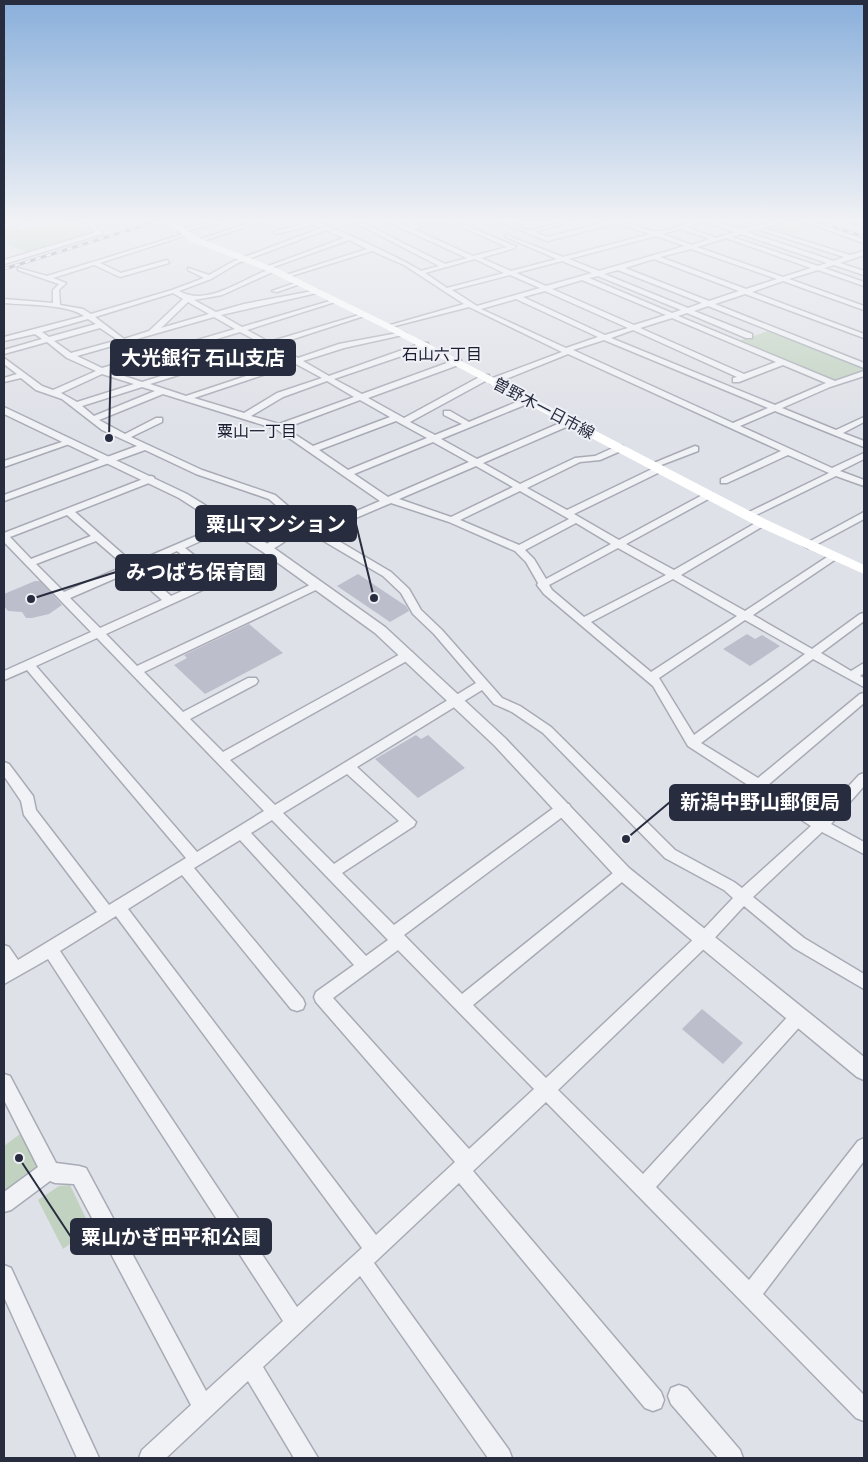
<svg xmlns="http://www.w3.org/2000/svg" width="868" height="1462" font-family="'PT Sans Narrow','Noto Sans JP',sans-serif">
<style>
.green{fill:#c1d2c0}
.building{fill:#bcbfcb}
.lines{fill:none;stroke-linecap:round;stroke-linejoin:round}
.minor-casing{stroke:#a8abb5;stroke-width:3}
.tertiary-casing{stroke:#a8abb5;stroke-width:3}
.minor{fill:#f1f2f6;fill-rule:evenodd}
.tertiary{fill:#f1f2f6;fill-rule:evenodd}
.secondary{fill:#fff;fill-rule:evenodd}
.rail-casing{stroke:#787d91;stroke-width:3}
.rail{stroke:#eef0f6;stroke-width:2;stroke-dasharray:5.5;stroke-linecap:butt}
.labels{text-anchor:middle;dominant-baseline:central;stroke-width:4;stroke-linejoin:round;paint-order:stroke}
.far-neighbourhood-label{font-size:16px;fill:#1a1e2f;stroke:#eef0f6}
.far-street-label{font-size:16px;fill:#282c3f;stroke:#eef0f6}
.leader{fill:none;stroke:#282c3f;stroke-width:2}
.callout-dot{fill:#282c3f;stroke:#eef0f6;stroke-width:2}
.callout{fill:#282c3f;stroke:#282c3f;stroke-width:2}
.callout-label{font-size:20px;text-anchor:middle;font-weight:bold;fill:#fff}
</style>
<rect width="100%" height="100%" fill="#dfe1e8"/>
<!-- green -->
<g class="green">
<path d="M66,221H81L94,232L29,254L5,243L10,242L4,239V227L13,225L23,230Z"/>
<path d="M505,221H554L559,223L529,230Z"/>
<path d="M782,221H800L815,226L787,235L762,227Z"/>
<path d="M771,330L864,367V370L836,382L739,341Z"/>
<path d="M20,1134L41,1171L4,1196V1146Z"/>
<path d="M70,1185L91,1229L63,1249L38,1200L59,1186Z"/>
</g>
<!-- building -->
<g class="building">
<path d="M358,574L406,606L409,611L390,622L337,586Z"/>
<path d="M35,581H40L62,605L49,614L32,618H26L22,612L8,611L4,606V594Z"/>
<path d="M249,624L283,653L205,694L174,665L187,658L184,655Z"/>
<path d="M747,634L755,639L762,635L780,646L750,666L723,649Z"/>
<path d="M416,735L421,739L428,735L465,768L418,798L375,759Z"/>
<path d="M702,1009L743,1043L723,1064L682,1029Z"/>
</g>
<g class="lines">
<defs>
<g id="minor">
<path d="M20,221H29L4,228V224Z"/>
<path d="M84,221H90L102,232V234L4,264V260L96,232Z"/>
<path d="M213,221H221L181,233L178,231Z"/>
<path d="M255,221H263L200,242L195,241Z"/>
<path d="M307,221C322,220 404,260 421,271L439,266L352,221H359L445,264L467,258L386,221H393L408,227L447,221L413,229L473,256L507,247L448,221H455L515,246V248L481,258L511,271L557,259L506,237V235L563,257L650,234L618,223L547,241L498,221C509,221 519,230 529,230C544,230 558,220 573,221L534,232L547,237L613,221C628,221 640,229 654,231C666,234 686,222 699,221C718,219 733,233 751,227L734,221H742L757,226L783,221L763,228L850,255L864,251V255L840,263L864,271V275L834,265L824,268L864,282V286L818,270L789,279L864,306V310L783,281L752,292L864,334V338L745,294L715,304L864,363V368L708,306L694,311L752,334V338H746L687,313L678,316L835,381L864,371V376L830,387L782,408L836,430L864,417V422L843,433L864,441V447L775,411L740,426L832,468L864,453V459L840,471L864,480V486L836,476L748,519L743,516L745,514L829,473L788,455L727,483H721V479L781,451L568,354L496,383H490V379L562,352L469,307L387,328V326L464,304L404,265L372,251L288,277L283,276L367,249L349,240L268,269L263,268L344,238L326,230L238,263L211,279L179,291C208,308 245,277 273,268L275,271L222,295L194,300L216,312L244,304L318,290L321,292L221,315L242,327L333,300L338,301L247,330L269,342L362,314L367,315L275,345L298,358L339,344L403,332L407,334L344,348L303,361L329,376L422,343H428V347L334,379L362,394L455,360H461V364L368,398L404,418L483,375H489V379L410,422L435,435L462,424L444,415V411H450L469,422L526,398H532V402L441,439L477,459L567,420H573V424L483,463L520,484L575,458L595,456L617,446H623V450L600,460L580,462L527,488L567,510L656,467H662V471L574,514L619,540L706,493H712V497L626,544L674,570L759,521H765V525L681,575L745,611L830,555L834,554L839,557L753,615L812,649L860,614L864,613V621L821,653L851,671L864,663V673L860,676L864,678V687L813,659L701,743L758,778L860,694L864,693V703L768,785L820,817L859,775L864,773V786L831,824L864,842V854L822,832L753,897L804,938L864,974V989L794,948L744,906L709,944L558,1090L643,1174L792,1012L798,1009L804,1012L806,1017L804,1022L656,1187L749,1280L858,1141L864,1138V1161L763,1294L864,1395V1421L856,1418L546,1102L473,1171L661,1392L664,1400L661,1408L653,1411L645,1408L459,1183L374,1263L509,1450L512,1458H488L360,1276L263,1367L318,1458H294L248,1381L166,1458H139L142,1450L191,1405L74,1184L55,1183L50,1181L11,1210L4,1212V1192L38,1167L4,1100V1074L10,1076L56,1163L79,1166L86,1168L206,1391L283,1321L48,959L4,984V945L9,947L18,960L97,912L24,815L21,801L4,776V762L9,764L33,796L36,810L109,905L186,858L27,670L4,680V671L91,632L4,542V533L151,476L154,477V481L75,512L133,563L229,522L232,523V527L185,548L219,575L269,552H277V556L106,634L137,666L314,583H322V587L144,672L183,712L248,678H256L258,681L256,684L190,719L223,752L404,652H412L414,655L412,658L230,760L275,805L476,683L434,634L413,614L401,593L383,576L305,530C291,533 275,553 263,551V547L279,535L299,525L269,499L196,474L145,450L4,501V495L137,446L102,430L62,399L36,390L21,378L4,382V378L17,374L4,364V358L42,386L53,390L96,371L67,358L47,342L4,354V350L42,339L35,334L4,341V337L84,316C68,304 25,305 4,303V299L53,303V290L59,284L18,270V268L47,276L187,233V235L100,263L121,273L167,260L169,263L120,277L94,265L53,278L66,283L59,290L60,305L83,309L91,314L172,290L204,278L188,270V268L209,275L234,261L321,228L314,225L276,234L273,232L309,223ZM705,222L735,232L716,238L686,227ZM680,229L710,239L692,245L662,234ZM757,229L844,257L834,261L747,232ZM741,234L827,263L818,266L732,237ZM656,236L685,246L599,271L569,259ZM726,238L811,268L783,277L697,247ZM691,249L777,279L746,289L660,257ZM475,259L504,273L447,288L425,273ZM654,259L739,291L709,301L625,268ZM562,261L592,273L546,286L516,273ZM618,270L702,303L688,308L604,274ZM510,275L540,288L477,306L452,290ZM598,276L681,310L672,313L589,278ZM582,280L666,315L634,325L552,289ZM545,291L628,328L605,335L523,297ZM173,293L183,299L149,331L124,339L95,317ZM516,299L598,337L566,348L481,309ZM188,302L209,314L161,328ZM214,317L235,329L102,368L77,356ZM672,318L776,362L744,374L640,328ZM88,319L96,324L49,337L42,332ZM100,328L118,340L71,353L54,341ZM633,330L737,377L733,378V382H739L783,365L826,383L775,405L611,338ZM240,332L263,344L142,382L109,371ZM604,340L768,408L733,423L573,350ZM268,347L291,361L186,396L150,384ZM296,364L322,378L277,393L244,413L194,398ZM102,374L134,384L77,402L61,393ZM327,381L354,397L279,424L251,416L283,397ZM142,387L155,391L94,416L82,406ZM163,394L276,429L380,501L345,516L308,523L275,495L202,470L131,437L162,422V418H156L125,434L99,420ZM360,400L390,417L313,446L285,428ZM396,421L427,438L348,470L319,450ZM433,442L469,462L388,497L354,474ZM476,466L513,487L451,517L399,499ZM520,491L569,519L519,545L460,520ZM391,503L449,522L515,551L526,562L538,583L537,585L544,594L653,686L688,746L811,826L742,888L734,882L675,850L551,727L520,706L502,698L442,630L421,610L409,589L391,572L315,527L351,520ZM67,515L91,536L31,559L10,537ZM576,523L611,544L546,579L534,559L525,550ZM96,541L125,566L64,592L36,564ZM618,548L666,575L584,617L552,590L549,585ZM177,551L211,578L171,596L139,568ZM130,572L162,600L100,628L70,598ZM673,579L737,616L651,672L591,622ZM745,620L805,654L694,735L659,678ZM97,638L264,811L197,852L36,666ZM482,690L494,704L512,712L543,733L665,858L724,890L733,898L699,934L546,1078L473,1005L628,877L630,873L628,869L623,867L618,869L462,994L404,935L569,812L571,808L569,804H559L394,925L342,873L414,826L416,822L357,767ZM347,774L399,821L334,864L283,813ZM272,820L388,940L366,956L251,833ZM240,840L354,965L316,992L314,997L316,1002L455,1162L376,1235L128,909L182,875L291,1009L297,1011L303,1009L305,1004L303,999L194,868ZM116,916L362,1248L297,1307L60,951ZM398,950L534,1089L469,1149L333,998Z"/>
<path d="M802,221H810L864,239V243Z"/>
<path d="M298,282L303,283L277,292L272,291Z"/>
<path d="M68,440L75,442L4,467V461Z"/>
<path d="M695,446L698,447V451L656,467L649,465Z"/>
<path d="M864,512V519L812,547L808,548L803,545Z"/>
<path d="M4,1265L11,1268L99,1458H77L4,1297Z"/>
<path d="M679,1385L687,1388L740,1450L743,1458H718L671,1404L668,1396L671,1388Z"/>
</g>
<path id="tertiary" d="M4,407L187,494L271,546L385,627L505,738L629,868L864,1057V1080L857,1077L617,878L495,746L375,633L263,552L179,498L4,414Z"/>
</defs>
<!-- minor casing -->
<use href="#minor" class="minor-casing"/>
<!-- tertiary casing -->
<use href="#tertiary" class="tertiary-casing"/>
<!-- minor -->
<use href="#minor" class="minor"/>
<!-- tertiary -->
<use href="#tertiary" class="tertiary"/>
<!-- secondary -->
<path class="secondary" d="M167,221H176L196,237L276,268L392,325L767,520L864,565V574L757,526L386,329L270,272L190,241Z"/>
<defs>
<g id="rail">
<path d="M817,221L864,237"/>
<path d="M849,221L864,227"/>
<path d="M4,269L158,221"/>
</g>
</defs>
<!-- rail casing -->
<use href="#rail" class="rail-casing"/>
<!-- rail -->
<use href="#rail" class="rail"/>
</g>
<!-- sky -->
<linearGradient id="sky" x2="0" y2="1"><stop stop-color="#89afdb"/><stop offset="0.52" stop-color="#f1f2f5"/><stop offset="1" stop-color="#f1f2f5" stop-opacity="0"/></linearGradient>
<rect width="868" height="425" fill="url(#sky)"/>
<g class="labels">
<!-- far-neighbourhood labels -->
<g class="far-neighbourhood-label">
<text x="442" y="354">石山六丁目</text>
<text x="257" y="431">粟山一丁目</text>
</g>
<!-- far-street labels -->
<g class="far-street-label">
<text transform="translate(544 408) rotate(28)">曽野木一日市線</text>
</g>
</g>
<!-- callouts -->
<path class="leader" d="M109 438L111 358M374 598L356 524M31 599L116 572M626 839L670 802M19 1158L71 1237"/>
<g class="callout-dot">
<circle cx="109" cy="438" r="5"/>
<circle cx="374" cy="598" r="5"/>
<circle cx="31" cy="599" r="5"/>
<circle cx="626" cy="839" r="5"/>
<circle cx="19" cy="1158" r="5"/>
</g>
<g class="callout">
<rect x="111" y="340" width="184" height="35" rx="5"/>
<rect x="196" y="506" width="160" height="35" rx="5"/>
<rect x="116" y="555" width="160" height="35" rx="5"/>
<rect x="670" y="785" width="180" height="35" rx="5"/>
<rect x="71" y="1219" width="200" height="35" rx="5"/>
</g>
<g class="callout-label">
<text x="203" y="365">大光銀行 石山支店</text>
<text x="276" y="531">粟山マンション</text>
<text x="196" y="579">みつばち保育園</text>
<text x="760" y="809">新潟中野山郵便局</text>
<text x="171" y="1244">粟山かぎ田平和公園</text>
</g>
<!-- border -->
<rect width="868" height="1462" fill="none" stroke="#282c3f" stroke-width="10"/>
</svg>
